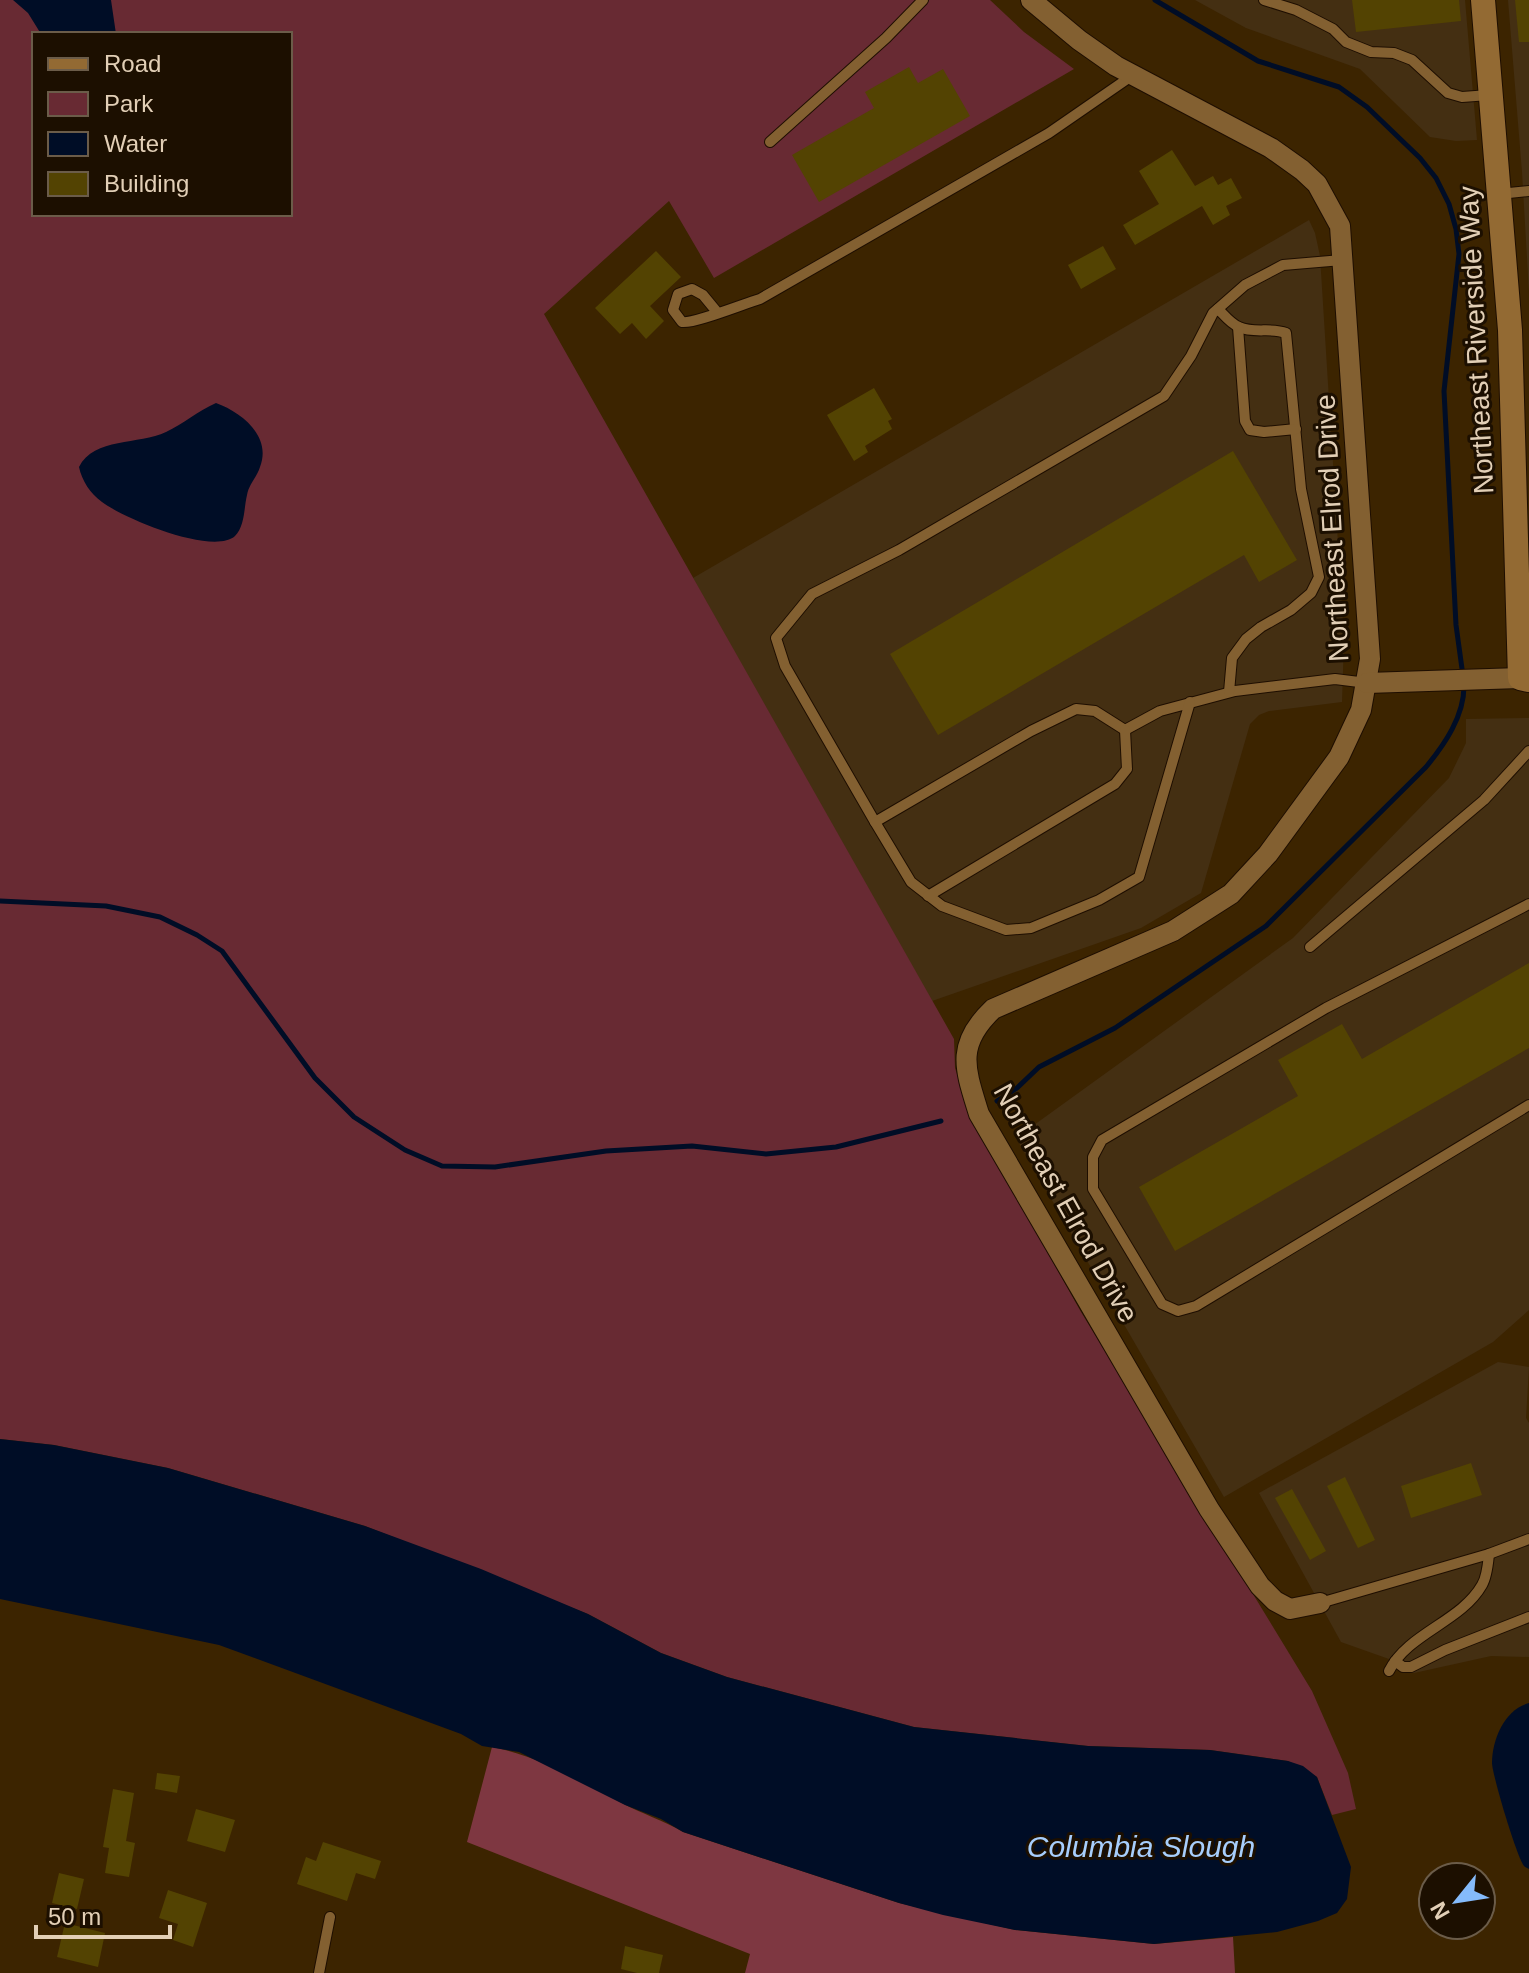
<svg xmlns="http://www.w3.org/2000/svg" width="1529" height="1973" font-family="Arial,sans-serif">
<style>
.built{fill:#442f12}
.green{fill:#682a33;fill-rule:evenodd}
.forest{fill:#7e3741}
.water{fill:#000d26}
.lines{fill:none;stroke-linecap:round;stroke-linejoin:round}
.stream{stroke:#000d26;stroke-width:5}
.building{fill:#534302}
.lane-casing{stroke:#1e0e00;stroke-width:12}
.street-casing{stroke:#1e0e00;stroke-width:22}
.secondary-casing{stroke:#1e0e00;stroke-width:26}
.lane{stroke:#836031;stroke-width:10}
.street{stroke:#836031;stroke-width:20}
.secondary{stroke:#936a33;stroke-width:24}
.labels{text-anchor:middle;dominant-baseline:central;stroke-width:6;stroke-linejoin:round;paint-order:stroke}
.street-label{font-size:28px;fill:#e2cfb6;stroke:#1c0f00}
.water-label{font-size:30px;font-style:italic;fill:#a7cefc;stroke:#1c0f00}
</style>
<rect width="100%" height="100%" fill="#3c2400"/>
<!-- built -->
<g class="built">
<path d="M1195,0H1465L1477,140L1456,141L1430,137L1360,69L1246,28Z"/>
<path d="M1508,0H1529V292L1522,172Z"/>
<path d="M1309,220L1315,233L1320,256L1344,639L1342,702L1269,711L1259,715L1250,724L1201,893L1141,928L932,1001L693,578Z"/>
<path d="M1529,718V1310L1493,1342L1224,1497L1016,1138L1293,938L1449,778L1466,743V719Z"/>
<path d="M1498,1362L1529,1367L1526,1418L1529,1423V1657L1491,1656L1414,1673L1405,1672L1389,1659L1341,1642L1259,1493Z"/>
</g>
<!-- green -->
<path class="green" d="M0,0H990L1024,32L1074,69L714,278L669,201L544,314L954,1039L955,1068L971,1117L1081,1312L1312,1691L1348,1773L1356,1809L1332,1815L1317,1777L1288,1761L1210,1750L1088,1746L914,1727L727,1677L661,1653L588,1614L365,1526L168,1468L54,1445L0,1439ZM34,34H290V214H34Z"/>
<!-- forest -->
<path class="forest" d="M492,1747C539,1756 580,1781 622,1803C642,1814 663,1820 683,1832L899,1903L1015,1930L1154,1944L1233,1937L1235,1973H745L750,1954L467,1842Z"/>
<!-- water -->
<g class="water">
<path d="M13,0H111L116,34H41L28,13Z"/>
<path d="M216,403C241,412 272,436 260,467C257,477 249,484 247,495C244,507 245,526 235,536C213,556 123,518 102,502C90,493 82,481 79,467C94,437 139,445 166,432C183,424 198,411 216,403Z"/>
<path d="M0,1439L54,1445L168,1468L365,1526L481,1569L588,1614L661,1653L727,1677L914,1727L1088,1746L1210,1750L1288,1761L1303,1766L1317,1777L1351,1867L1347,1899L1337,1913L1318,1921L1277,1932L1154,1944L1015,1930L943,1915L899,1903L683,1832L661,1819L625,1805L519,1752L482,1746L461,1734L219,1645L0,1599Z"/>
<path d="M1529,1703V1869C1527,1868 1525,1867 1524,1866C1517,1858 1492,1774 1492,1763C1492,1739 1505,1709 1529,1703Z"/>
</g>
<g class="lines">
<!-- stream -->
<g class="stream">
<path d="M1155,0L1258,61L1339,87L1367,107L1420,158L1436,178L1449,204L1456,229L1459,254L1444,391L1456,625L1463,676"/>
<path d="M0,901L106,906L160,917L197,935L222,951L315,1078L354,1117L405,1150L442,1166L495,1167L606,1151L692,1146L766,1154L836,1147L941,1121"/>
<path d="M997,1101L1017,1088L1039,1067L1115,1028L1266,926L1426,767C1445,744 1464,716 1464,686"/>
</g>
</g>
<!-- building -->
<g class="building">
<path d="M1352,0H1459L1461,21L1356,32Z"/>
<path d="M1515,0H1529V42H1519Z"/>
<path d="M909,67L918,83L943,69L970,116L819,202L792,155L874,108L865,92Z"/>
<path d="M1172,150L1195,186L1213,176L1218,185L1231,178L1242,198L1226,206L1230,215L1213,225L1202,206L1135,245L1123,225L1159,204L1139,171Z"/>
<path d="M1103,246L1116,269L1081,289L1068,265Z"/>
<path d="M656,251L681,277L650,306L664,321L646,339L632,323L620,334L595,308Z"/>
<path d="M874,388L892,419L888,421L892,429L865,446L868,452L854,461L827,415Z"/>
<path d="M1233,451L1297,560L1259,582L1244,555L938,735L890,654Z"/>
<path d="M1529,963V1048L1175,1251L1139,1187L1298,1096L1278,1060L1342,1024L1362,1059Z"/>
<path d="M1471,1463L1482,1495L1411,1518L1401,1486Z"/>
<path d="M1345,1477L1375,1540L1358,1548L1327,1486Z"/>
<path d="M1292,1489L1326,1551L1310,1560L1275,1498Z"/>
<path d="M157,1773L180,1776L177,1793L155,1789Z"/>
<path d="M113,1789L134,1793L126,1841L135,1843L129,1877L105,1873L109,1848L103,1847Z"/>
<path d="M196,1809L235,1820L225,1852L187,1841Z"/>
<path d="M323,1842L381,1861L375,1879L356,1873L347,1901L297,1884L306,1857L316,1861Z"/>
<path d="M59,1873L84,1879L77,1909L52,1903Z"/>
<path d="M168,1890L207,1903L193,1947L173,1940L178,1924L159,1918Z"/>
<path d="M65,1923L105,1933L98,1967L57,1957Z"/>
<path d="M625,1946L663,1955L659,1973H637L621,1969Z"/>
</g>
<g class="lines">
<defs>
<g id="lane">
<path d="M1264,0L1296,10L1333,29L1346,42L1371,52L1394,53L1412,60L1448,93L1462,97L1489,95"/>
<path d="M770,142L886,38L923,0"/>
<path d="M1499,194L1529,191"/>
<path d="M1342,260L1283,265L1245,285L1213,313L1191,356L1164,396L899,550L812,594L776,638L785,666L875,822L1031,731L1076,709L1095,711L1125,730L1160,711L1235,691L1335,679L1367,683"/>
<path d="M1218,309C1224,315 1231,324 1239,327C1254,334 1271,327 1286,333L1301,489L1319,577L1311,593L1291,610L1261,627L1246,639L1232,658L1229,692"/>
<path d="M717,312L703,295L692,289L678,294L673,310L682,322C694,324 743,304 760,299L1049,133L1133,75"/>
<path d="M1238,327L1245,421L1250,430L1264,432L1296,429"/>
<path d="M875,822L911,882L942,906L1006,930L1031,928L1099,900L1139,877L1190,702"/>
<path d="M928,896L1115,784L1127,769L1125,730"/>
<path d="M1529,904L1326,1008L1102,1140L1093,1157V1189L1162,1304L1178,1311L1196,1306L1529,1105"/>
<path d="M1310,947L1484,800L1529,751"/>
<path d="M1320,1603L1489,1554L1529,1539"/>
<path d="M1395,1661L1403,1667H1411L1445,1650L1529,1617"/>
<path d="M1389,1671C1408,1633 1461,1622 1482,1585C1487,1577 1488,1564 1489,1554"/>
<path d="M319,1973L330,1917"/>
</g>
<g id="street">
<path d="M1031,0L1079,40L1116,66L1271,148L1302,170L1317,184L1340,226L1370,659L1361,710L1339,757L1268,854L1231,894L1173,931L993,1009C955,1045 965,1069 979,1114L1209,1509L1260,1586L1275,1601L1290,1609L1320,1603"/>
<path d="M1367,683L1520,678"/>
</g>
<path id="secondary" d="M1483,0L1510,330L1520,678L1529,680"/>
</defs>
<!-- lane casing -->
<use href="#lane" class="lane-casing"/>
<!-- street casing -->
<use href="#street" class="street-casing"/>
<!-- secondary casing -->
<use href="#secondary" class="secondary-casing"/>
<!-- lane -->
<use href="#lane" class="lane"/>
<!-- street -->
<use href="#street" class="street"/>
<!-- secondary -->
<use href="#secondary" class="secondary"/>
</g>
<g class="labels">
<!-- street labels -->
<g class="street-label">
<text transform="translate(1476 340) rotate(-93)">Northeast Riverside Way</text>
<text transform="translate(1332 528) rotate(-93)">Northeast Elrod Drive</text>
<text transform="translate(1066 1203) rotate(61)">Northeast Elrod Drive</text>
</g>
<!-- water labels -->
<g class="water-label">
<text x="1141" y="1846">Columbia Slough</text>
</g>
</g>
<!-- legend -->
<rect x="32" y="32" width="260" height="184" fill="#1c0f00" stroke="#6b5c49" stroke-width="2"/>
<rect x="48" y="58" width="40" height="12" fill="#936a33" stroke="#6b5c49" stroke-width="2"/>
<text x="104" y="72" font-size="24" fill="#e2cfb6">Road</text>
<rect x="48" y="92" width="40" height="24" fill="#682a33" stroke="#6b5c49" stroke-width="2"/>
<text x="104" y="112" font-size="24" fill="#e2cfb6">Park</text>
<rect x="48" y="132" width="40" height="24" fill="#000d26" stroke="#6b5c49" stroke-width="2"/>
<text x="104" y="152" font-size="24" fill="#e2cfb6">Water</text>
<rect x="48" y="172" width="40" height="24" fill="#534302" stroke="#6b5c49" stroke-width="2"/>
<text x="104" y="192" font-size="24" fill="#e2cfb6">Building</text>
<!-- north arrow -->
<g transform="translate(1457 1901) rotate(240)"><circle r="38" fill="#1c0f00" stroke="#6b5c49" stroke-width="2"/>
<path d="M0-6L14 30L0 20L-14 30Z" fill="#85bbfb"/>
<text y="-12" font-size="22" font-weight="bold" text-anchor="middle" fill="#e2cfb6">N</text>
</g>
<!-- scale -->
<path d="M36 1925v12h134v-12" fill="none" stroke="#e2cfb6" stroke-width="4"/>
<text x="48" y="1925" font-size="24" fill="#e2cfb6" stroke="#1c0f00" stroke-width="6" paint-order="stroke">50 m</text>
</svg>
